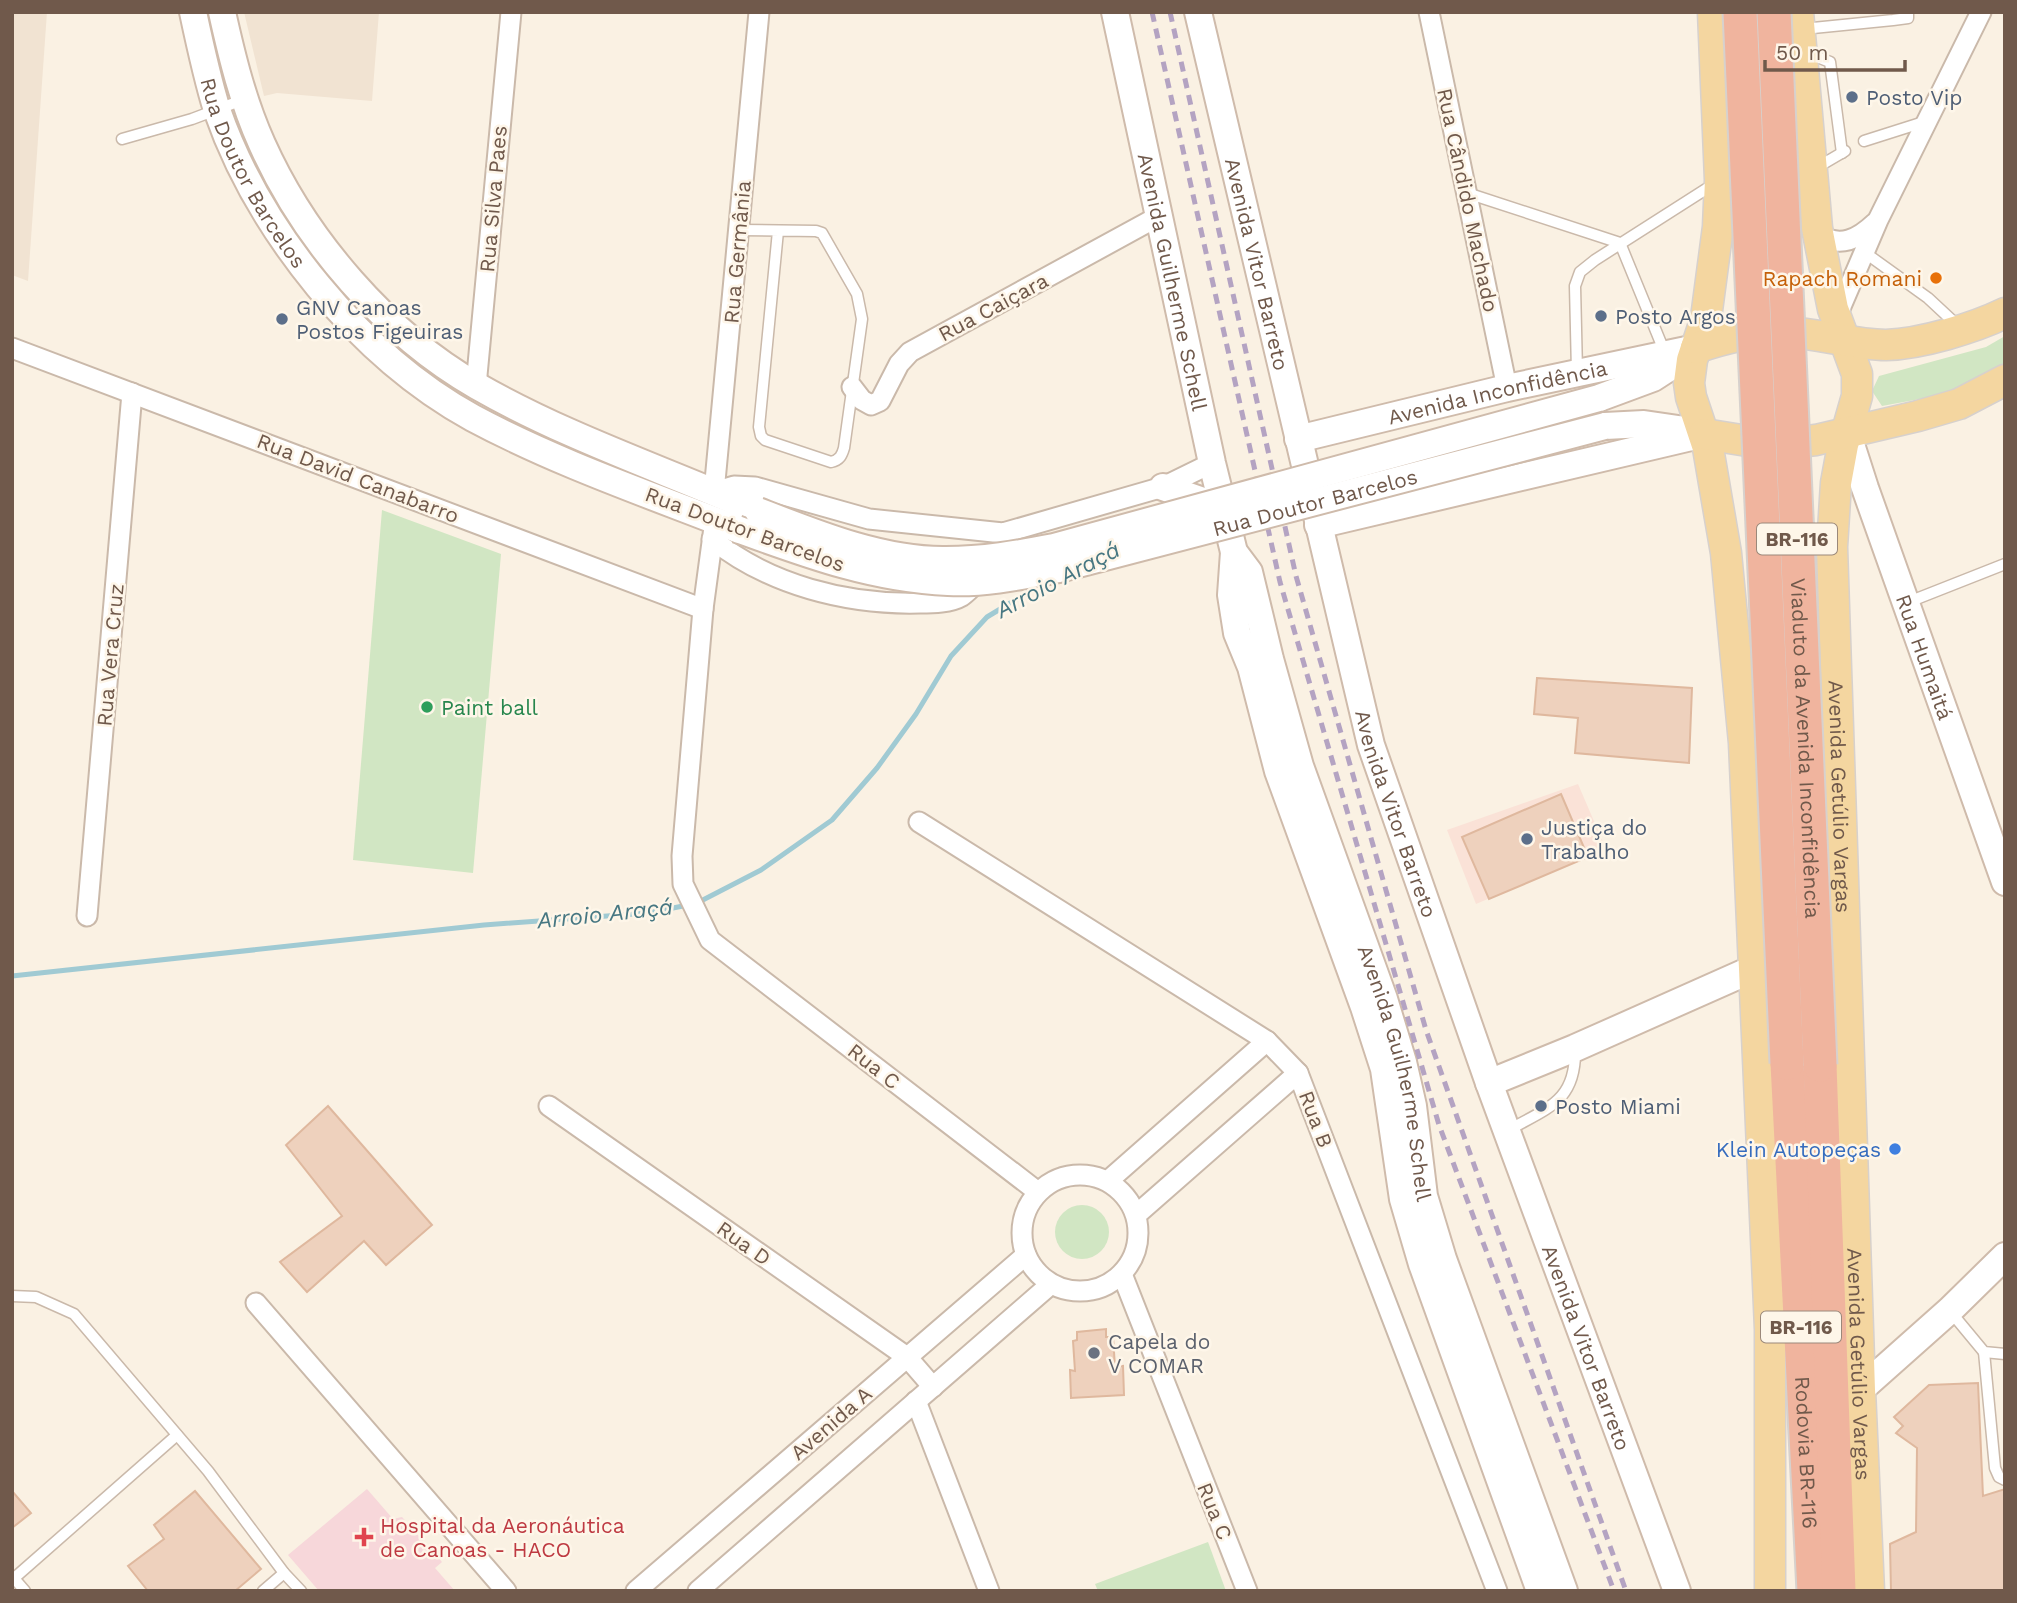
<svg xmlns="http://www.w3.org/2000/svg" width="2017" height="1603" font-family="'Work Sans',sans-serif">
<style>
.residential{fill:#f1e3d2}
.commercial{fill:#fae2d7}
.medical{fill:#f7d7da}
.green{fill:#d1e6c3}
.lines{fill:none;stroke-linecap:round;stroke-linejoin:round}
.stream{stroke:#a0cad3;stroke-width:5}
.building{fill:#eed1bd;stroke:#dfb89e;stroke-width:2}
.lane-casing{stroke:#cab9aa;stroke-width:13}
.street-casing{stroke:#cab9aa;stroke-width:23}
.secondary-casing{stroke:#cfbbab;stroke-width:30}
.primary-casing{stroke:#d7d1cd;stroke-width:33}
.highway-casing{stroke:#d7d1cd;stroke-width:37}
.lane{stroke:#fff;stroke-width:10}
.street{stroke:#fff;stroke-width:19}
.secondary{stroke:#fff;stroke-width:26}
.primary{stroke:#f4d6a0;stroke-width:30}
.highway{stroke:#f0b49e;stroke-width:33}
.rail{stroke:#b4a3c2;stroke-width:5;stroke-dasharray:10 7;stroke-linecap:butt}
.secondary-bridge-casing{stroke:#cfbbab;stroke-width:30;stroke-linecap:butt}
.highway-bridge-casing{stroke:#d7d1cd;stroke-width:37;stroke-linecap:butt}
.secondary-bridge{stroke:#fff;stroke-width:26}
.highway-bridge{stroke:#f0b49e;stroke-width:33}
.service-dot{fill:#5c6f8a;stroke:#fef6e9;stroke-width:2.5}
.food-dot{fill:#e8710a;stroke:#fef6e9;stroke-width:2.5}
.leisure-dot{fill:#2e9e5b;stroke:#fef6e9;stroke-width:2.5}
.shop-dot{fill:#3f7fe0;stroke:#fef6e9;stroke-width:2.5}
.worship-dot{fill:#6b7280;stroke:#fef6e9;stroke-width:2.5}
.health-dot{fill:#e0444e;stroke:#fef6e9;stroke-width:2.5}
.labels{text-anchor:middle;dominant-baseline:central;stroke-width:5;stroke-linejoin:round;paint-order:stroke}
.shield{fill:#fef6e9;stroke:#9b887a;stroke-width:2}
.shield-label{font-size:19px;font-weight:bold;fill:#70594b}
.service-label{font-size:21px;fill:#4e5e75;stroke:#fef6e9;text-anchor:start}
.street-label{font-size:21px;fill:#70594b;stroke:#fef6e9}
.food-label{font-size:21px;fill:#c56008;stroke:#fef6e9;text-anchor:end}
.leisure-label{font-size:21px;fill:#27864d;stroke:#fef6e9;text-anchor:start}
.shop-label{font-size:21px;fill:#366cbe;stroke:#fef6e9;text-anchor:end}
.worship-label{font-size:21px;fill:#5b616d;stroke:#fef6e9;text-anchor:start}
.health-label{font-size:21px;fill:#be3a42;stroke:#fef6e9;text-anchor:start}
.water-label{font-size:23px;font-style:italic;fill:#477782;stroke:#fef6e9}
</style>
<rect width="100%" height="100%" fill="#faf1e3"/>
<!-- residential -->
<g class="residential">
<path d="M12,12H47L28,281L12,275Z"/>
<path d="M244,12H379L372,101L277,93L264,96Z"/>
</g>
<!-- commercial -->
<path class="commercial" d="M1578,784L1606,849L1476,904L1447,830Z"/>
<!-- medical -->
<path class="medical" d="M367,1489L393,1519L402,1517L442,1562L435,1568L455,1591H319L288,1555Z"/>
<!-- green -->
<g class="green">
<path d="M2005,336V372L1997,376L1936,396L1882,406L1872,391L1879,376L1986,347Z"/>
<path d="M382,510L501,554L473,873L353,860Z"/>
<circle cx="1082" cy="1232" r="27"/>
<path d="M1208,1542L1226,1591H1098L1095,1584Z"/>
</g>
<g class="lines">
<!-- stream -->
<g class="stream">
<path d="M697,903L761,870L832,820L877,768L916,714L951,656L987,617L1040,585"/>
<path d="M12,976L484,925L648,913L688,905"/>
</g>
</g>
<!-- building -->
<g class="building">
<path d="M1537,678L1692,688L1689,763L1575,753L1578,718L1534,714Z"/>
<path d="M1561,794L1588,857L1489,899L1462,837Z"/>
<path d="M328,1106L432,1225L386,1265L364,1241L307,1292L280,1262L342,1216L286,1145Z"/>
<path d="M1106,1329V1337H1113L1115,1367L1123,1366L1124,1395L1071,1398L1070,1370L1075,1371L1073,1341L1077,1340V1332Z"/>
<path d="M1978,1383L1983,1496L2005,1489V1591H1891L1890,1544L1916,1532L1917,1448L1896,1433L1903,1426L1894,1417L1929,1385Z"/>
<path d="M12,1491L31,1513L12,1528Z"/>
<path d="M195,1491L261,1569L235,1591H148L128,1566L164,1539L154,1525Z"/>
</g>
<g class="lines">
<defs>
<g id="lane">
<path d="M1803,29L1893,20L1908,18V12"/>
<path d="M1805,52L1830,62L1842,153"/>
<path d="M122,139L192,119L245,99"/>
<path d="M1864,141L1927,121"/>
<path d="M1816,168L1845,151"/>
<path d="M1467,193L1620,243L1665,353"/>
<path d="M739,230L816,231L822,233L857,294L862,319L844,448C842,455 840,460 831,462L765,440L761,436L759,427L778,231"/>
<path d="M1864,252L1928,298L1957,325"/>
<path d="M1577,372L1575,286L1580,272L1595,260L1714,184"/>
<path d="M1906,603L2005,564"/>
<path d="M1507,1131C1547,1108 1576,1102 1575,1050"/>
<path d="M12,1296L36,1297L74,1314L208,1471L284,1573L301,1591"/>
<path d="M1950,1311L1984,1352L2005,1354"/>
<path d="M1984,1352L1995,1468L1999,1477L2005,1480"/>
<path d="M12,1576L25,1591"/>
<path d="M12,1580L177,1435"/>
<path d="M263,1591L284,1573"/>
</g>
<g id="street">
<path d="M759,12L714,492L734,486L755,487L869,519L1003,533L1163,487L1212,463"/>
<path d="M1429,12L1507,388"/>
<path d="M1819,235C1841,248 1858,239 1875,223"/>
<path d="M1836,318L1878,220L1981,12"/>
<path d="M12,348L703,609"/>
<path d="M476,386L511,12"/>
<path d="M852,387L862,400L871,405L880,401L899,364L910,352L1159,216"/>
<path d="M715,520L703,609L682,856L683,884L710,940L1038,1192"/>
<path d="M712,539C769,585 847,605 920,603C933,603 950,603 962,596C969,591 976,583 982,577"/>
<path d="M919,822L1267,1041L1298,1073L1497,1591"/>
<path d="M87,916L132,393"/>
<path d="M549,1106L907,1357L933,1387"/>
<circle cx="1080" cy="1233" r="58"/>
<path d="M1109,1180L1267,1041"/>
<path d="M1136,1215L1298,1073"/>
<path d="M1122,1274L1247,1591"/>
<path d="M256,1303L506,1591"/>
<path d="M916,1401L989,1591"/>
<path d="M636,1591L1026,1255"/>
<path d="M698,1591L1051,1284"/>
</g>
<g id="secondary">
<path id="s1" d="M193,12C200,45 207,78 217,110C259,231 360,356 473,418C557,463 648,494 737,529"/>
<path d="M222,12C232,57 243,102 262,144C305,240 386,334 477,386C566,437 665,470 758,511"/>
<path id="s2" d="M1115,12L1212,463L1234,552L1249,572L1270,659L1300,766L1384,999L1403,1062L1413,1106L1424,1196L1443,1259L1564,1591"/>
<path id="s3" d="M1198,12L1371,745L1489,1083L1677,1591"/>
<path d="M1599,398L1653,378L1687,356"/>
<path d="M1605,426L1644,424L1692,431"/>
<path id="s4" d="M1847,432L1865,488L2005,882"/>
<path id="s5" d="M1298,439L1507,388L1696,348"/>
<path d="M1163,487L1223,508"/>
<path d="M1318,525L1704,434"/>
<path d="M1234,552L1231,595L1237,633L1251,667L1278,771L1364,1007L1384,1069L1403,1199L1422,1264L1540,1591"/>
<path d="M1489,1083L1575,1048L1755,968"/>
<path d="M1860,1390L1950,1310L2005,1256"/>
</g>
<g id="primary">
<path d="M1713,12L1720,180L1718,227L1706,318L1692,360L1689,383L1691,397L1708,448L1726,553L1744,743L1770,1329V1591"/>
<path id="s6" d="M1798,12L1817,228L1833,309L1857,374V396L1843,445L1836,483L1832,547L1860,1390L1869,1591"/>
<path d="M1696,348C1726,338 1754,331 1785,332C1819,333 1853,345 1886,345C1921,344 1974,328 2005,313"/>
<path d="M1704,434L1760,443H1788L1816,440L1918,416L1959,404L2005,380"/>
</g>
<g id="highway">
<path id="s7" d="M1787,1063L1814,1591"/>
<path d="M1820,1065L1839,1591"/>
</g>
</defs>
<!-- lane casing -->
<use href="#lane" class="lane-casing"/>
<!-- street casing -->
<use href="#street" class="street-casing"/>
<!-- secondary casing -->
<use href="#secondary" class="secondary-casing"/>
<!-- primary casing -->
<use href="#primary" class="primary-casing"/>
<!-- highway casing -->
<use href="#highway" class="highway-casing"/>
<!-- lane -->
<use href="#lane" class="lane"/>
<!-- street -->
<use href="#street" class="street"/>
<!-- secondary -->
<use href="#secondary" class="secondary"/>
<!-- primary -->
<use href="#primary" class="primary"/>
<!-- highway -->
<use href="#highway" class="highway"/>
<!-- rail -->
<g class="rail">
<path d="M1152,12L1280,582L1439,1125L1614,1591"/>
<path d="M1170,12L1296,576L1426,1030L1626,1591"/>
</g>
<defs>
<g id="secondary-bridge">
<path d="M758,511C817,534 883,561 946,560C983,560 1018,554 1054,547L1599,398"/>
<path id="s8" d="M737,529C806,554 873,579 948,582C985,584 1022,576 1059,569L1605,426"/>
</g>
<g id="highway-bridge">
<path d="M1740,12L1787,1063"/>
<path id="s9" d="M1774,12L1820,1065"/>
</g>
</defs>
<!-- secondary-bridge casing -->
<use href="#secondary-bridge" class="secondary-bridge-casing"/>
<!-- highway-bridge casing -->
<use href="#highway-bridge" class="highway-bridge-casing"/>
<!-- secondary-bridge -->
<use href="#secondary-bridge" class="secondary-bridge"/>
<!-- highway-bridge -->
<use href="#highway-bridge" class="highway-bridge"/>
</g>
<!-- markers -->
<g class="service-dot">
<circle cx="1852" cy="97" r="7"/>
<circle cx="1601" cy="316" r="7"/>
<circle cx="282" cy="319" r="7"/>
<circle cx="1527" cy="839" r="7"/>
<circle cx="1541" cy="1106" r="7"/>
</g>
<circle class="food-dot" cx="1936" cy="278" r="7"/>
<circle class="leisure-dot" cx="427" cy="707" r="7"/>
<circle class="shop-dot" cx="1895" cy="1149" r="7"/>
<circle class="worship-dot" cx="1094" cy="1353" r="7"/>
<path class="health-dot" d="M360.5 1526.5h7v7h7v7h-7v7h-7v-7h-7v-7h7z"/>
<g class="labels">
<!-- shield labels -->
<g class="shield">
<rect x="1757" y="523.5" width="80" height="31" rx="5"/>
<rect x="1761" y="1311.5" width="80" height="31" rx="5"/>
</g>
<g class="shield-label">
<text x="1797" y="539">BR-116</text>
<text x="1801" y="1327">BR-116</text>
</g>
<!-- service labels -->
<g class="service-label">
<text x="1866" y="97">Posto Vip</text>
<text x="296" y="307">GNV Canoas<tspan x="296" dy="24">Postos Figeuiras</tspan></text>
<text x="1615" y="316">Posto Argos</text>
<text x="1541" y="827">Justiça do<tspan x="1541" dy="24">Trabalho</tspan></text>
<text x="1555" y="1106">Posto Miami</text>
</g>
<!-- street labels -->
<g class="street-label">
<text stroke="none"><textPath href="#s1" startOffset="173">Rua Doutor Barcelos</textPath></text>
<text transform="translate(493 199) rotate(-85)">Rua Silva Paes</text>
<text transform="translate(1468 200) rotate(78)">Rua Cândido Machado</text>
<text transform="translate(737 252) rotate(-85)">Rua Germânia</text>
<text stroke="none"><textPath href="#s3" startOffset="259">Avenida Vitor Barreto</textPath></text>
<text stroke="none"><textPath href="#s2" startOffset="276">Avenida Guilherme Schell</textPath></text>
<text transform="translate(993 307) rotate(-28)">Rua Caiçara</text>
<text stroke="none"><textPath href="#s5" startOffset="205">Avenida Inconfidência</textPath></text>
<text transform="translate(358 478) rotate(21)">Rua David Canabarro</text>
<text stroke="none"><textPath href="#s8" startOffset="595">Rua Doutor Barcelos</textPath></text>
<text transform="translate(745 529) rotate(20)">Rua Doutor Barcelos</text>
<text transform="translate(110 655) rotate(-85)">Rua Vera Cruz</text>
<text stroke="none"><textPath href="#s4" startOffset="238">Rua Humaitá</textPath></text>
<text stroke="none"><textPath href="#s9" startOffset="737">Viaduto da Avenida Inconfidência</textPath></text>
<text stroke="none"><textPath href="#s6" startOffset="794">Avenida Getúlio Vargas</textPath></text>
<text stroke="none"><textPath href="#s3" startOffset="826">Avenida Vitor Barreto</textPath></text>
<text transform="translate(874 1066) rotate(38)">Rua C</text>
<text stroke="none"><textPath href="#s2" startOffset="1101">Avenida Guilherme Schell</textPath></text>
<text transform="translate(1316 1119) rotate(69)">Rua B</text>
<text transform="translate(744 1243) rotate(35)">Rua D</text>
<text stroke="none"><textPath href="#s3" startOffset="1393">Avenida Vitor Barreto</textPath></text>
<text stroke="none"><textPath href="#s6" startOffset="1362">Avenida Getúlio Vargas</textPath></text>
<text transform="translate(831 1423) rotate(-41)">Avenida A</text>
<text stroke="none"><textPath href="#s7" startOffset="390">Rodovia BR-116</textPath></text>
<text transform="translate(1215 1511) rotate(68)">Rua C</text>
</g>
<!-- food labels -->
<g class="food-label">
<text x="1922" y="278">Rapach Romani</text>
</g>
<!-- leisure labels -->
<g class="leisure-label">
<text x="441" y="707">Paint ball</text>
</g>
<!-- shop labels -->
<g class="shop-label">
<text x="1881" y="1149">Klein Autopeças</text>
</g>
<!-- worship labels -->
<g class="worship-label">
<text x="1108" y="1341">Capela do<tspan x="1108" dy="24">V COMAR</tspan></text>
</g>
<!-- health labels -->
<g class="health-label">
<text x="380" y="1525">Hospital da Aeronáutica<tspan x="380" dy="24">de Canoas - HACO</tspan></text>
</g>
<!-- water labels -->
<g class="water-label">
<text transform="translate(1058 580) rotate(-28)">Arroio Araçá</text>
<text transform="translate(605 914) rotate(-6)">Arroio Araçá</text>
</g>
</g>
<!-- border -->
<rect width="2017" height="1603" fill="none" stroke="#70594b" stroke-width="28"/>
<!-- scale -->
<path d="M1765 60v10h140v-10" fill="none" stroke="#70594b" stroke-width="3.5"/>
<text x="1776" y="60" font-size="21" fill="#70594b" stroke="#fef6e9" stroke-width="5" paint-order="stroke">50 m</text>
</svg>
